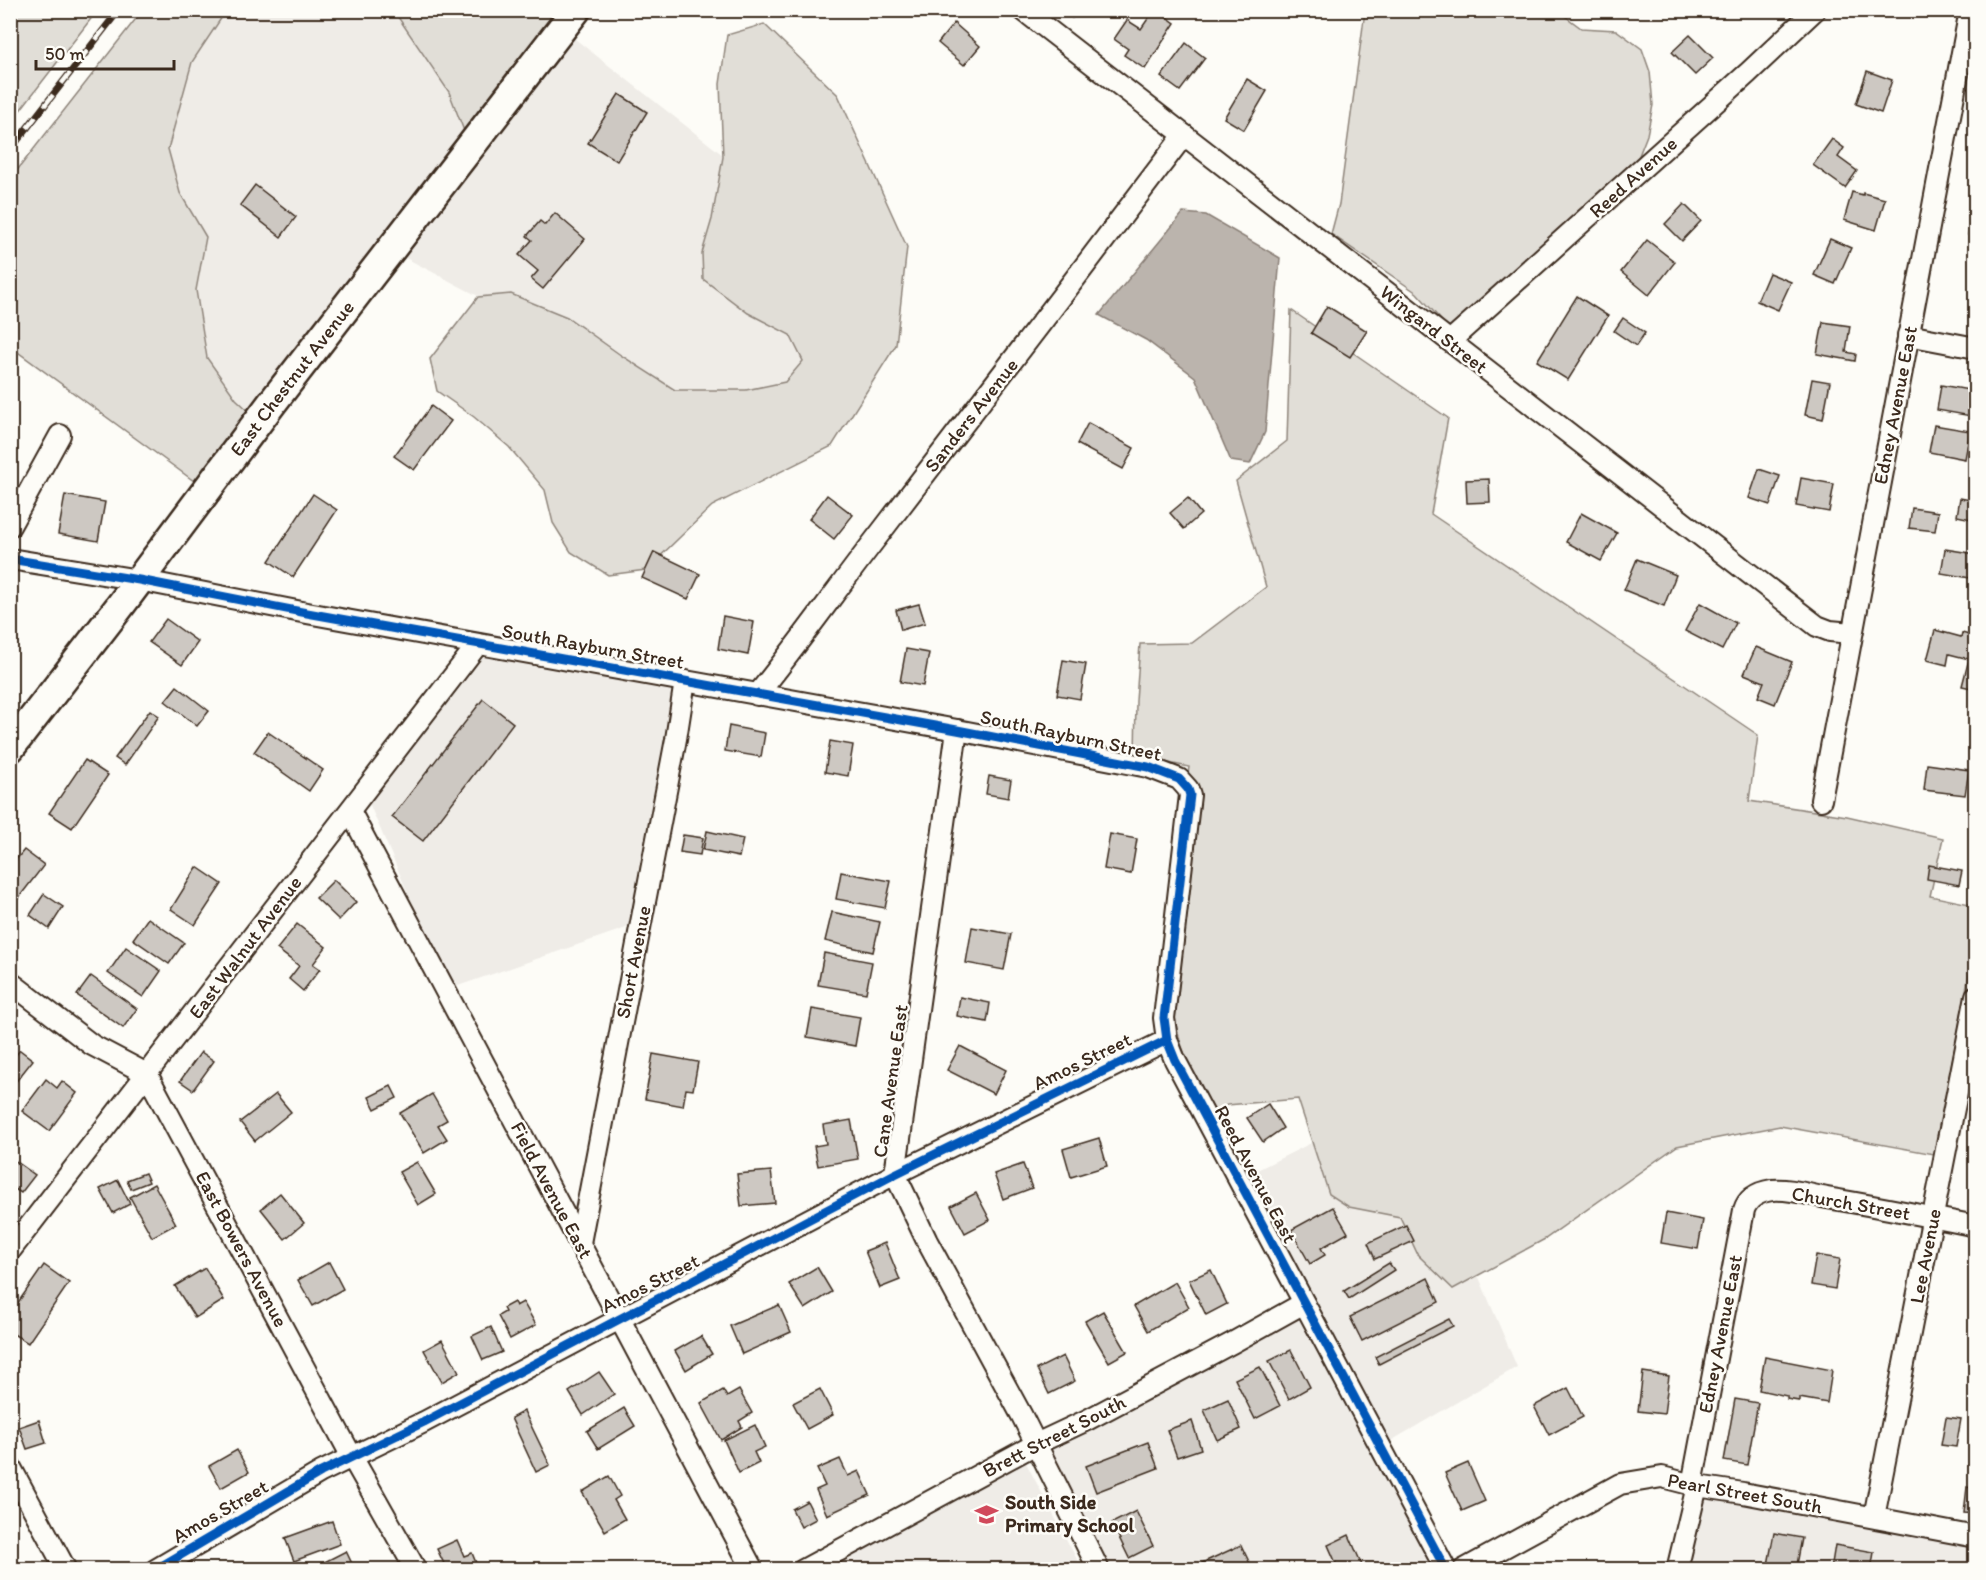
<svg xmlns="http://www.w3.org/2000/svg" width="1986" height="1580" font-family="Itim,sans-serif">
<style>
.built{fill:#efece7}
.green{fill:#e1ded7;stroke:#8e847a;stroke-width:1.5}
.water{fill:#bbb4ad;stroke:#887d74;stroke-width:1.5}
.building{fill:#cdc8c2;stroke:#3b2a1e;stroke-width:1.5}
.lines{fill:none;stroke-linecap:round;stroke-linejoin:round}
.street-casing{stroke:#3b2a1e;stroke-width:24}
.secondary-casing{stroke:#3b2a1e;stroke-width:33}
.street{stroke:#fdfcf7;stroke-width:20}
.secondary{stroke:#fdfcf7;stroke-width:28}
.rail-casing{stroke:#3b2a1e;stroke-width:7}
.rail{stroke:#fdfcf7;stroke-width:4.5;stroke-dasharray:14;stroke-linecap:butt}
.cycleway-casing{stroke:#fdfcf7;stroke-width:13}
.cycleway{stroke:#0057b8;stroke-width:9}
.labels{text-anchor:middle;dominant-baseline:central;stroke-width:5;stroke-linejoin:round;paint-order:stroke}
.street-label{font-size:20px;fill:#3b2a1e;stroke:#fdfcf7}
.poi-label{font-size:20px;font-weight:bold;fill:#3b2a1e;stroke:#fdfcf7;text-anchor:start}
</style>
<rect width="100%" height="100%" fill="#fdfcf7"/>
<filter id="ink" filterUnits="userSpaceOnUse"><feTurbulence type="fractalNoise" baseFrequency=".0167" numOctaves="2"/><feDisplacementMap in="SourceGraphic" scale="12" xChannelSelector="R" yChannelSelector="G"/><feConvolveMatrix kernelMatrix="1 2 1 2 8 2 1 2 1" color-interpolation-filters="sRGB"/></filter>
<g filter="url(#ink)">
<!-- built -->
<g class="built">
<path d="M226,10L390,11L396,14L449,92L466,136L251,413L236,399L207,358L196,290L206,237L180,193L168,149L192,62Z"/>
<path d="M570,35L723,155L712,219L702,253L748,313L790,335L803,361L785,382L746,390H675L622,356L567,317L511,294L480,297L400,255Z"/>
<path d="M486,654L673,688L629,927L455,987L423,928L369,803Z"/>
<path d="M1313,1142L1319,1159L1349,1207L1400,1217L1418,1255L1453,1289L1478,1275L1517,1367L1389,1442L1247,1175Z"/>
<path d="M1300,1316L1434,1569H1110L1049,1449L1093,1428Z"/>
<path d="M1024,1459L1082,1569L817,1570Z"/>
<path d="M1705,1497L1742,1502L1975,1546V1569L1688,1570Z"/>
</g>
<!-- green -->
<g class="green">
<path d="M10,11H97L11,122H10Z"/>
<path d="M142,11H226L192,62L168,149L180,193L206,237L196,290L207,358L236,399L251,413L198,484L11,347V178Z"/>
<path d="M390,11H563L466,136L449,92L396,14Z"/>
<path d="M1365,11H1558L1581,28L1616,30L1642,49L1650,72L1653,105L1647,135L1638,158L1449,329L1417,293L1331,234L1339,204Z"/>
<path d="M764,24L838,95L907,247L896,345L832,446L712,506L646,570L608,575L571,552L553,523L545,490L509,447L474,417L437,391L430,359L478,297L511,294L567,317L622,356L675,390H746L785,382L803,361L790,335L748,313L703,279L702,253L712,219L723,157L720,84L727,35Z"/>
<path d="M1291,310L1448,418L1431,514L1758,735L1749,801L1847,816L1943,838L1930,896L1975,905L1976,939L1934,1154L1780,1126L1677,1146L1545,1239L1453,1289L1418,1255L1400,1217L1349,1207L1329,1194L1298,1099L1227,1105L1215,1113C1198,1081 1180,1054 1175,1018L1200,796L1198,786L1188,774L1189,767L1135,756L1136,701L1140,644L1192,643L1266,587L1236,481L1287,441Z"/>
</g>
<!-- water -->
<path class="water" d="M1183,213L1206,215L1280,258L1265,432L1250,464L1231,461L1195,377L1146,340L1099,315Z"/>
<!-- building -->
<g class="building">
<path d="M1061,10H1078L1072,18Z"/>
<path d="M1154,10H1157L1175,23L1145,69L1124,55L1128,49L1114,39L1127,20L1141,29Z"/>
<path d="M954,23L980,46L964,65L938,43Z"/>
<path d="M1690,35L1713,58L1695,75L1672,52Z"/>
<path d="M1186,43L1205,58L1180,91L1161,77Z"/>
<path d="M1867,71L1892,80L1881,113L1856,104Z"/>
<path d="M1247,79L1267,91L1244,130L1224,118Z"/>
<path d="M619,94L647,112L617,161L588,143Z"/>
<path d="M1832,139L1844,148L1838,157L1857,171L1845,188L1813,165Z"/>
<path d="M255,185L296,217L281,237L240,205Z"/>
<path d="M1976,191V237L1968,235Z"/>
<path d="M1852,192L1863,195V193L1885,199L1876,230L1844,220Z"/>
<path d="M1684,204L1701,221L1682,241L1665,224Z"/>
<path d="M555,213L585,239L543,289L531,279L538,271L519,255L532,240L527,236L540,221L545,225Z"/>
<path d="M1830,239L1851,248L1835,284L1814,275Z"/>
<path d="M1647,240L1675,262L1649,295L1621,272Z"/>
<path d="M1769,273L1791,282L1778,310L1757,301Z"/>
<path d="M1577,296L1608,316L1568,380L1537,361Z"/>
<path d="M1327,306L1367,331L1350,357L1311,333Z"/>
<path d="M1623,318L1645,333L1636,346L1614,331Z"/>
<path d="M1823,322L1850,326L1846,352L1856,354L1855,361L1817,354Z"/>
<path d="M1812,379L1830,382L1823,419L1805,415Z"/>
<path d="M1941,385L1975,391L1971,416L1937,410Z"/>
<path d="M431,406L451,421L414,470L394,456Z"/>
<path d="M1088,423L1134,448L1123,469L1077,444Z"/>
<path d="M1934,425L1970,431L1965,459L1929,452Z"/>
<path d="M1759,469L1780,476L1770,505L1749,498Z"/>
<path d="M1801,478L1834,484L1829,512L1796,506Z"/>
<path d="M1489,479L1490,502L1467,503L1466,480Z"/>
<path d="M313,494L337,510L293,577L269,561Z"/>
<path d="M65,495L105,502L98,541L58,534Z"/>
<path d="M827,495L853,515L834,539L809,519Z"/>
<path d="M1188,498L1201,514L1184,529L1170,513Z"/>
<path d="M1960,498L1976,501V520L1957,516Z"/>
<path d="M1912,508L1938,512L1935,531L1909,528Z"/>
<path d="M1581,513L1617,533L1601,561L1566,542Z"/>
<path d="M1945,549L1976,554V579L1941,573Z"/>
<path d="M654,552L700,574L688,599L642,578Z"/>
<path d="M1637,559L1676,575L1664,606L1624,590Z"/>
<path d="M1700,603L1736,623L1722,650L1685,631Z"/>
<path d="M919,604L925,623L901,630L896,610Z"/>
<path d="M723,616L754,622L748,655L718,649Z"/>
<path d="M166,619L198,642L182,665L149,642Z"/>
<path d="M10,620L16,623L10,632Z"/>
<path d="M1935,630L1961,637L1962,633L1976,637V689L1962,686L1969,659L1949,654L1947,665L1927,660Z"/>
<path d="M1756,647L1792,662L1775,704L1758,697L1764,682L1744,674Z"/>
<path d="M906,649L929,653L923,686L900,682Z"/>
<path d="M1063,660L1086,664L1080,699L1057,695Z"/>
<path d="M177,686L209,711L197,726L165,701Z"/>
<path d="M483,699L513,723L423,841L392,817Z"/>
<path d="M150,710L159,716L125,765L115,758Z"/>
<path d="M729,726L765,733L761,757L725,751Z"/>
<path d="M268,732L323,770L309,791L254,752Z"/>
<path d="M830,741L853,745L848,776L825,772Z"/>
<path d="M85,760L108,775L72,828L49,813Z"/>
<path d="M1927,764L1969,770L1965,795L1924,790Z"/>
<path d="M989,776L1011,780L1008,798L986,794Z"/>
<path d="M707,831L743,839L739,857L703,850Z"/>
<path d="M1110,834L1137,839L1131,874L1104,869Z"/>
<path d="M683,835L703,838L700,855L680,852Z"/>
<path d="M24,850L44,865L10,909V867Z"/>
<path d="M1929,865L1962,871L1959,885L1927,879Z"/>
<path d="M197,867L222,884L195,925L171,909Z"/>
<path d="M841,872L891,881L885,908L836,899Z"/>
<path d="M334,880L356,902L339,920L316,898Z"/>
<path d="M44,894L63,907L49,929L30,915Z"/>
<path d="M832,912L880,922L873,952L825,941Z"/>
<path d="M148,918L184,943L169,964L133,939Z"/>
<path d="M297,924L326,947L313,964L320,969L303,991L289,979L299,966L277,949Z"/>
<path d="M972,927L1011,934L1004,970L966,963Z"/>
<path d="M126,947L161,971L143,997L108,973Z"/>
<path d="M824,953L872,962L866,993L818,985Z"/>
<path d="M91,976L137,1009L123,1028L77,995Z"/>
<path d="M960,997L990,1003L987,1022L957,1016Z"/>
<path d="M812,1009L860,1017L855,1046L807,1037Z"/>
<path d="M960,1046L1006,1070L994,1094L947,1070Z"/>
<path d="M20,1050L33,1060L10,1089V1053L15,1056Z"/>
<path d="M201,1052L214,1061L193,1090L180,1081Z"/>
<path d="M653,1054L698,1062L693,1090L686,1089L683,1106L645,1099Z"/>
<path d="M46,1079L57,1088L62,1081L77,1093L49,1131L22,1111Z"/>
<path d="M391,1086L397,1098L375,1109L369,1097Z"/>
<path d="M276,1094L291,1112L255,1141L240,1122Z"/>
<path d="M432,1094L447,1120L438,1125L447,1139L424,1153L400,1113Z"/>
<path d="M1268,1104L1283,1128L1263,1142L1247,1118Z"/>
<path d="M851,1120L858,1159L818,1166L814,1146L826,1144L823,1125Z"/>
<path d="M1099,1138L1107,1166L1071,1177L1063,1149Z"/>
<path d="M10,1157L35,1175L21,1193L10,1186Z"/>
<path d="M417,1162L436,1194L418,1205L399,1172Z"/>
<path d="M1023,1164L1032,1188L1003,1199L994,1174Z"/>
<path d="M771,1171L775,1203L741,1206L737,1174Z"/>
<path d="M145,1173L149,1182L131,1189L127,1180Z"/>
<path d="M118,1180L130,1204L113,1213L100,1189Z"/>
<path d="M154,1184L176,1224L152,1237L130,1197Z"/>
<path d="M280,1193L304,1223L285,1239L261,1209Z"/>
<path d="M976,1193L990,1220L965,1233L951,1206Z"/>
<path d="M1333,1207L1348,1233L1321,1248L1325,1255L1310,1264L1291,1230Z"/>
<path d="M1666,1213L1703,1220L1698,1249L1661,1243Z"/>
<path d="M1406,1225L1414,1241L1375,1259L1368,1243Z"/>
<path d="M885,1243L900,1280L880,1288L865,1251Z"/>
<path d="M1816,1255L1840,1259L1835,1289L1811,1285Z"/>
<path d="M329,1262L343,1289L313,1306L298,1280Z"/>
<path d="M1389,1263L1394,1270L1349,1299L1344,1291Z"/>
<path d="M44,1265L69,1283L28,1343L10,1332V1314Z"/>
<path d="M817,1267L832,1292L805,1309L789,1284Z"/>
<path d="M205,1268L224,1300L195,1318L175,1286Z"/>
<path d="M1211,1270L1227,1304L1206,1315L1189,1280Z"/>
<path d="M1428,1278L1439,1302L1362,1341L1350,1317Z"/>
<path d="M1175,1282L1189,1307L1148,1331L1134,1306Z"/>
<path d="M514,1302L516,1306L523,1302L536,1325L510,1339L498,1316L505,1312L503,1308Z"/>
<path d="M779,1305L791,1332L742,1354L730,1326Z"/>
<path d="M1103,1311L1127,1352L1109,1362L1085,1321Z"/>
<path d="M1449,1319L1453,1326L1379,1364L1375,1357Z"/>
<path d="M491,1327L502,1352L483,1360L472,1336Z"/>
<path d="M1976,1330V1366L1969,1365Z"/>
<path d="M701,1336L712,1354L686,1370L675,1351Z"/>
<path d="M442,1340L459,1372L442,1382L424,1350Z"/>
<path d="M1291,1350L1310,1387L1289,1399L1269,1361Z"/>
<path d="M1063,1356L1075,1381L1049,1394L1037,1369Z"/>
<path d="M1765,1357L1832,1370L1827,1403L1799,1398V1401L1787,1399V1396L1759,1390Z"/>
<path d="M1260,1367L1280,1406L1255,1419L1235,1379Z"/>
<path d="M599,1372L614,1394L583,1415L569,1392Z"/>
<path d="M1643,1372L1669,1376L1664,1414L1638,1411Z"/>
<path d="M1568,1388L1583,1417L1549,1435L1534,1406Z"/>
<path d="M820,1389L833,1415L807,1429L793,1403Z"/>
<path d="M723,1390L727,1397L739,1390L752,1413L739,1421L742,1427L721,1440L701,1403Z"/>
<path d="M1228,1399L1241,1429L1217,1440L1204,1410Z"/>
<path d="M1735,1399L1758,1403L1747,1465L1724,1461Z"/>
<path d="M624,1408L635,1426L598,1449L587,1431Z"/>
<path d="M524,1411L550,1465L536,1472L511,1418Z"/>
<path d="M1946,1417L1961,1419L1956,1447L1941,1445Z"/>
<path d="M39,1420L46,1443L27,1449L19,1427Z"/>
<path d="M1192,1421L1201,1449L1177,1457L1167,1430Z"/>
<path d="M755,1425L765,1447L754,1452L759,1463L739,1473L724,1440Z"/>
<path d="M1148,1442L1158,1468L1096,1492L1086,1466Z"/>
<path d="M237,1450L249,1472L221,1488L209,1466Z"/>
<path d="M840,1459L848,1476L859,1471L870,1495L827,1515L816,1490L825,1486L817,1469Z"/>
<path d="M1468,1463L1485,1501L1462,1511L1445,1473Z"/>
<path d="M609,1476L620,1496L614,1500L625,1519L605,1531L582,1492Z"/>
<path d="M1967,1487L1976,1489V1514L1964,1513Z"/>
<path d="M807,1501L816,1519L801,1527L792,1509Z"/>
<path d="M1136,1511L1153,1546L1129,1558L1112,1523Z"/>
<path d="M332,1521L340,1544L294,1561L285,1538Z"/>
<path d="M1774,1533L1802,1538L1796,1570H1767Z"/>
<path d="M1349,1535L1364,1570H1339L1328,1545Z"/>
<path d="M457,1540L464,1556L472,1553L476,1563L462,1570H447L437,1549Z"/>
<path d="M1241,1545L1253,1570H1205L1202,1563Z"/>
<path d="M1835,1545L1874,1552L1871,1570H1831Z"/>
<path d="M346,1551L355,1570H309Z"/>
</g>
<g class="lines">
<defs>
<g id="street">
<path d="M1023,10L1817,626L1830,631L1852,633"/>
<path d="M1908,335L1976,348"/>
<path d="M1450,341L1748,73L1815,10"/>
<path d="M10,526L60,435"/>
<path d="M10,559L139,580L307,613L957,730L1148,767L1179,779L1188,789L1190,795L1164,1018L1167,1040L1175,1060L1446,1570"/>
<path d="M757,695C800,642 839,586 881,532C982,400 1084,268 1184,135"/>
<path d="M957,730L895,1174L927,1241L1022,1416L1099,1570"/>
<path d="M1821,800L1970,10"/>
<path d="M350,811L753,1570"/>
<path d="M10,982L92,1045L147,1074L352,1457L416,1570"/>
<path d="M580,1243L676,739L685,681"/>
<path d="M10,1251L478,644"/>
<path d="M10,1466L66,1570"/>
<path d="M1692,1485L1744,1210C1748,1197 1759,1192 1772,1190C1789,1188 1810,1195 1827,1198C1876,1206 1926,1216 1976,1226"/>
<path d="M1874,1517L1976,996"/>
<path d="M155,1570L321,1472L424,1422L895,1174L1167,1040"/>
<path d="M803,1570L1036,1444L1087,1420L1232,1343L1304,1303"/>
<path d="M1463,1570L1620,1484L1662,1477L1697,1486L1743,1493L1976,1537"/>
<path d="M1677,1570L1697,1486"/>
</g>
<g id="secondary">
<path id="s1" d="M10,748L120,606L272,403L576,10"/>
</g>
</defs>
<!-- street casing -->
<use href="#street" class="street-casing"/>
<!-- secondary casing -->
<use href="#secondary" class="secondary-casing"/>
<!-- street -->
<use href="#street" class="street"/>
<!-- secondary -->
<use href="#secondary" class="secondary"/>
<defs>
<path id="rail" d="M10,150L119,10"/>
</defs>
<!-- rail casing -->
<use href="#rail" class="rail-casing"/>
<!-- rail -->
<use href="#rail" class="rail"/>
<defs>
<g id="cycleway">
<path d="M10,559L139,580L307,613L957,730L1148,767L1179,779L1188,789L1190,795L1164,1018L1167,1040L1175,1060L1446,1570"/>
<path d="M155,1570L321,1472L424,1422L895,1174L1167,1040"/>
</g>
</defs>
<!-- cycleway casing -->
<use href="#cycleway" class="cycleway-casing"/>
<!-- cycleway -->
<use href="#cycleway" class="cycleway"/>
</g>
</g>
<!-- icons -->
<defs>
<symbol id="school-bare" viewBox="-9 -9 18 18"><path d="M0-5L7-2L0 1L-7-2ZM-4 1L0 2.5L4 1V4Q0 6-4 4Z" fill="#d1495b" stroke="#fdfcf7" stroke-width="2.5" paint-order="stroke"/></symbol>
</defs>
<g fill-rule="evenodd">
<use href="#school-bare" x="970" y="1498" width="33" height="33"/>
</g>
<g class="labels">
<!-- street labels -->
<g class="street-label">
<text transform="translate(1633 177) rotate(-42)">Reed Avenue</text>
<text transform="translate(1434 329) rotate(38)">Wingard Street</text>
<text stroke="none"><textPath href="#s1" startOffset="465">East Chestnut Avenue</textPath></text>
<text transform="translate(1895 405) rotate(-79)">Edney Avenue East</text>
<text transform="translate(971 415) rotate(-52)">Sanders Avenue</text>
<text transform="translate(593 646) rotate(10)">South Rayburn Street</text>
<text transform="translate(1071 735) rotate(12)">South Rayburn Street</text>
<text transform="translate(245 947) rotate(-53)">East Walnut Avenue</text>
<text transform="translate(633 962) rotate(-79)">Short Avenue</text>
<text transform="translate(1082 1061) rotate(-26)">Amos Street</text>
<text transform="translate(890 1081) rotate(-82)">Cane Avenue East</text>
<text transform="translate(1256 1174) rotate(62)">Reed Avenue East</text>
<text transform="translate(552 1190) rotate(62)">Field Avenue East</text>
<text transform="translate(1851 1203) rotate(10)">Church Street</text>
<text transform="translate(242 1249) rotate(62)">East Bowers Avenue</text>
<text transform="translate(1925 1256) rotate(-79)">Lee Avenue</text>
<text transform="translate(650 1283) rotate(-27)">Amos Street</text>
<text transform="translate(1720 1334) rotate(-79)">Edney Avenue East</text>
<text transform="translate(1054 1436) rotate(-27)">Brett Street South</text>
<text transform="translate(1745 1493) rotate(10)">Pearl Street South</text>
<text transform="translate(220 1511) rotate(-30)">Amos Street</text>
</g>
<!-- poi labels -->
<g class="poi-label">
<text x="1005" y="1502">South Side<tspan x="1005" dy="23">Primary School</tspan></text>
</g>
</g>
<!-- margin -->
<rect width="1986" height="1580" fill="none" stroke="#fdfcf7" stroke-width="36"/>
<rect x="18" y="18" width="1950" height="1544" fill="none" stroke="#3b2a1e" stroke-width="2" filter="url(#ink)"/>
<!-- scale -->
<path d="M36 60v9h138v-9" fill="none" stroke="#3b2a1e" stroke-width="3"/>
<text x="45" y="60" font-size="18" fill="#3b2a1e" stroke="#fdfcf7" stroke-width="4.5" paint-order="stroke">50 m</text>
</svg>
